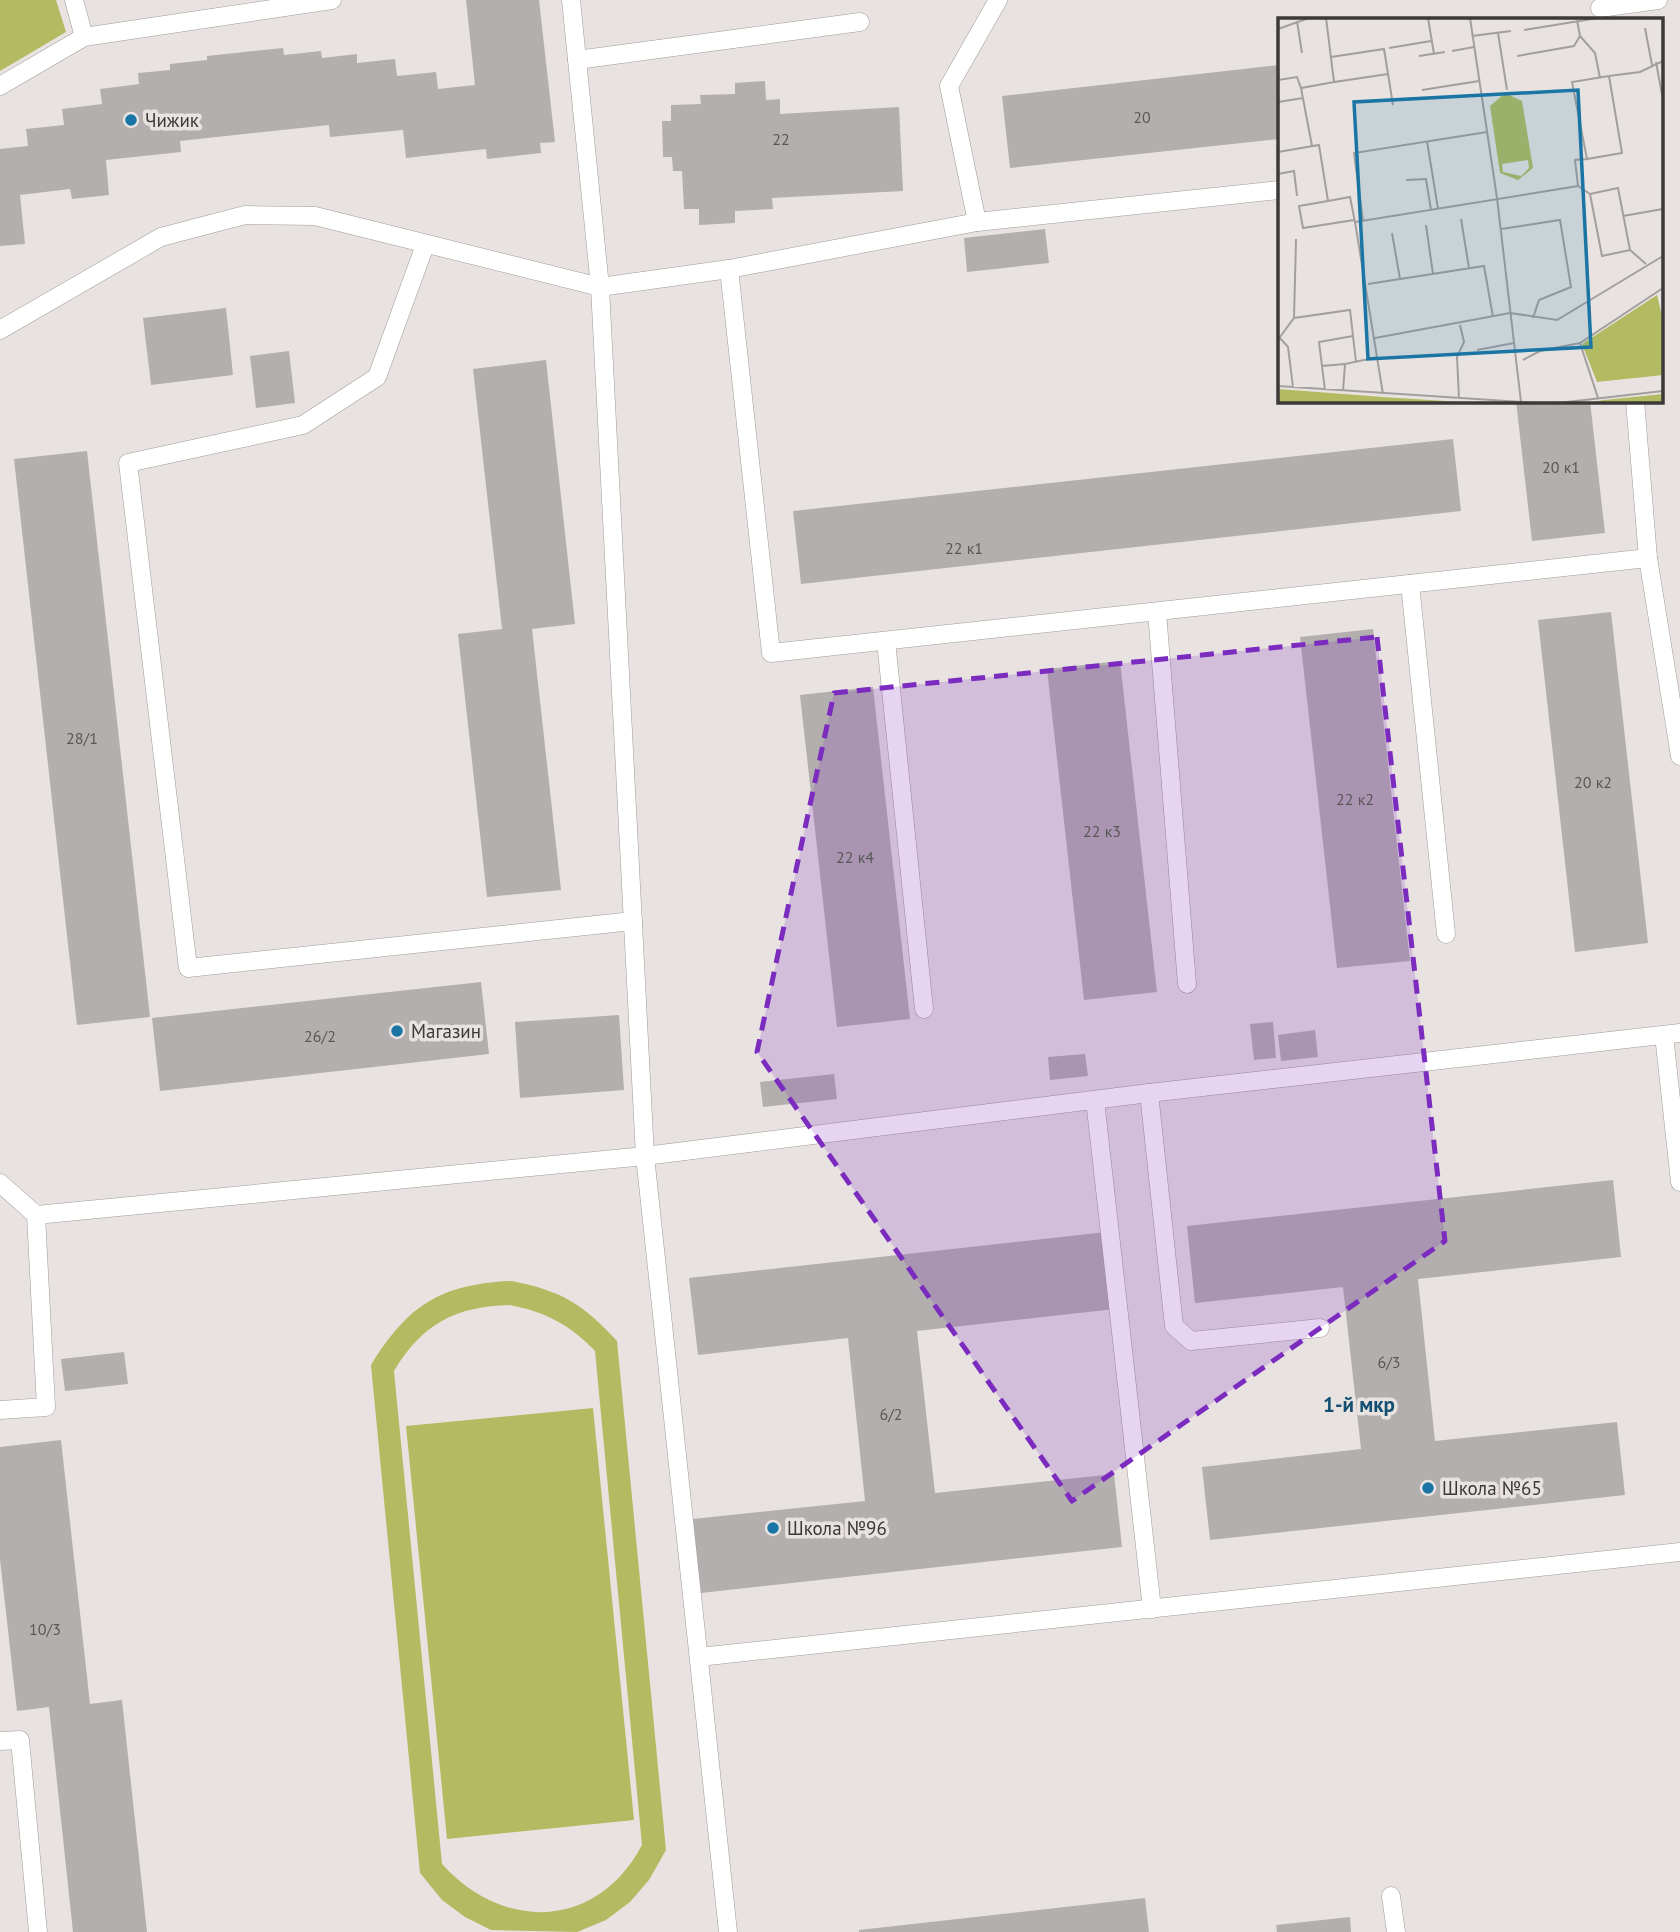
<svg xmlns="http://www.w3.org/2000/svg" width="1680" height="1932" font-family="'PT Sans',sans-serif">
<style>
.green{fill:#b2bb61;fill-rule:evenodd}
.building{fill:#b4afaf}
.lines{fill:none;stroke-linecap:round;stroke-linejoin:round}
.lane-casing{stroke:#9f9b99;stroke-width:19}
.lane{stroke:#fff;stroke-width:18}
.marked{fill:#7b2cbf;fill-opacity:0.2;stroke:#7b2cbf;stroke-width:5;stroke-dasharray:14 9;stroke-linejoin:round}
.poi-dot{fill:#1b75a4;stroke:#e8e3e1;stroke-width:2.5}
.labels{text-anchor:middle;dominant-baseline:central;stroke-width:7;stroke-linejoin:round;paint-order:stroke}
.number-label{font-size:16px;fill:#595756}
.poi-label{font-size:19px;fill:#3b3a39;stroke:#e8e3e1;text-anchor:start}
.neighbourhood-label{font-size:21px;font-weight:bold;fill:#134f70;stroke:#e8e3e1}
.inset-road{fill:none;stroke:#a39f9e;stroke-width:2}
.view{fill:#1b75a4;fill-opacity:0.15;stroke:#1b75a4;stroke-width:3.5}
.inset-edge{fill:none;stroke:#3b3a39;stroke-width:3.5}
</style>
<rect width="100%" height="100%" fill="#e8e3e1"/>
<!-- green -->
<g class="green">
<path d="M0,0H56L66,32L0,71Z"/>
<path d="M512,1281C562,1291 583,1304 617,1341L666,1850L649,1880L630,1902L606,1920L577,1932L491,1930L465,1917L442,1900L420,1873L371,1365C408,1305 441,1284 512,1281ZM510,1305C546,1312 570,1325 595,1351L642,1845C597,1930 503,1932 442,1864L394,1371C422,1324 456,1306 510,1305Z"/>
<path d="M593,1408L634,1820L447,1839L406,1426Z"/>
</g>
<!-- building -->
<g class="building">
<path d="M466,0H539L555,142L540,143L541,153L487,159L486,149L406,158L403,130L330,137L329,125L180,141L181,152L106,160L109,195L72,199L70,189L20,195L25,244L0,246V149L28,146L26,129L64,125L62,109L102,104L100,89L139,84L138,73L170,70V64L207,60V56L283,48L284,55L321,51L322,58L357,54V63L395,59L397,76L436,72L438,89L475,85Z"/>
<path d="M1279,65V139L1010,168L1002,96Z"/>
<path d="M765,81L766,100L780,99V114L899,107L903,191L772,198L773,209L735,211V223L699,225V209H684L682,171H673L672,157H663L662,121H671V105L701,104L700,95L735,94V83Z"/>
<path d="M1045,229L1049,263L967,272L964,238Z"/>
<path d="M226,308L233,375L151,385L143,318Z"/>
<path d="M289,351L295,403L256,408L250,356Z"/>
<path d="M546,360L575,624L532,629L561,890L487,897L458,634L502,629L473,369Z"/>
<path d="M1516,401H1590L1605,533L1532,541Z"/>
<path d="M1453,439L1461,511L801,584L793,511Z"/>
<path d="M87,451L150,1017L77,1025L14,459Z"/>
<path d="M1611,612L1648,943L1575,952L1538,620Z"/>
<path d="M1373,629L1410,961L1337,968L1300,637Z"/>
<path d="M1120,661L1157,992L1084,1000L1047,669Z"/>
<path d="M873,687L910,1019L837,1027L800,695Z"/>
<path d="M481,982L489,1054L160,1091L152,1018Z"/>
<path d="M619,1015L624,1090L520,1098L515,1022Z"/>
<path d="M1273,1022L1276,1058L1254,1060L1250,1024Z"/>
<path d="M1315,1030L1318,1057L1281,1061L1278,1035Z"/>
<path d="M1085,1054L1088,1076L1050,1080L1048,1057Z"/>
<path d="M834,1074L837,1099L763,1107L760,1082Z"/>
<path d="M1613,1180L1621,1257L1418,1279L1435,1441L1617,1422L1625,1495L1210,1540L1202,1467L1361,1449L1343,1287L1195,1303L1187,1226Z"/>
<path d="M1106,1232L1115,1309L917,1331L935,1493L1114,1474L1122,1547L701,1593L693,1519L865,1501L848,1338L698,1355L689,1278Z"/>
<path d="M124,1352L128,1384L65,1391L61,1359Z"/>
<path d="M61,1440L90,1704L122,1700L147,1932H73L49,1707L17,1711L0,1559V1447Z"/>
<path d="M1145,1898L1149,1932H859V1930Z"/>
<path d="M1350,1917L1351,1932H1277L1276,1925Z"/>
</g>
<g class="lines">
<defs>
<g id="lane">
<path d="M74,0L84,37"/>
<path d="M571,0L600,287L645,1156L728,1932"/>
<path d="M1600,8L1658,0"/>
<path d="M577,60L860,22"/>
<path d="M0,86L84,37L332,0"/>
<path d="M977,222L949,86L998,0"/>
<path d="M425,245L377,377L303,425L128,463L188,968L633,921"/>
<path d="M729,269L771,653L1648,558"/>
<path d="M0,330L161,237L245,215L315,216L600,287L729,269L977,222L1279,190"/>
<path d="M1635,401L1648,558L1680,756"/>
<path d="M1410,584L1446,934"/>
<path d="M1157,612L1187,984"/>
<path d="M886,641L924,1009"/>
<path d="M1664,1035L1680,1182"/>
<path d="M1149,1093L1174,1326L1191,1341L1320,1328"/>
<path d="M1095,1100L1152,1609"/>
<path d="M0,1183L36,1215L46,1407L0,1410"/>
<path d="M36,1215L645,1156L1149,1093L1680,1033"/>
<path d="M699,1657L1680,1552"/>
<path d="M0,1741L20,1740L38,1932"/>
<path d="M1391,1896L1396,1932"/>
</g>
</defs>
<!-- lane casing -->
<use href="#lane" class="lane-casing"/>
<!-- lane -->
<use href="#lane" class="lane"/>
</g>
<!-- marked area -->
<path class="marked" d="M1377,637L1445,1241L1072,1501L757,1052L834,693Z"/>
<!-- markers -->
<g class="poi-dot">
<circle cx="131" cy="120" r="7"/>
<circle cx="397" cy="1031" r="7"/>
<circle cx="1428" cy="1488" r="7"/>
<circle cx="773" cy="1528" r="7"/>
</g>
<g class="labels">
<!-- number labels -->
<g class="number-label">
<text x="1142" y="117">20</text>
<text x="781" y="139">22</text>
<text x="1561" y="467">20 к1</text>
<text x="964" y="548">22 к1</text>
<text x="82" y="738">28/1</text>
<text x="1593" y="782">20 к2</text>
<text x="1355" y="799">22 к2</text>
<text x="1102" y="831">22 к3</text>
<text x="855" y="857">22 к4</text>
<text x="320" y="1036">26/2</text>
<text x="1389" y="1362">6/3</text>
<text x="891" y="1414">6/2</text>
<text x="45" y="1629">10/3</text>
</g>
<!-- poi labels -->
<g class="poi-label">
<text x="145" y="120">Чижик</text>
<text x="411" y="1031">Магазин</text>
<text x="1442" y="1488">Школа №65</text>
<text x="787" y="1528">Школа №96</text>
</g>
<!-- neighbourhood labels -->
<g class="neighbourhood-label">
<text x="1359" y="1404">1-й мкр</text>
</g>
</g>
<!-- overview -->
<g transform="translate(1278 18)">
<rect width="385" height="385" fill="#e8e3e1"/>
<path d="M227,75L244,83L255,150L240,162L222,155L212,88ZM250,142L251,150L243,158L225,154L224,146ZM379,277L385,302V357L319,364L304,326ZM0,371L105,379L199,385H0ZM385,376V385H307L326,382Z" fill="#b2bb61" fill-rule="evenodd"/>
<path class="inset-road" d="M48,0L56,64L110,56M150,0L156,36M192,0L219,180L243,384M299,2L302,18L317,35L322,60M19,3L24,35M367,10L374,47M0,11L31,0M246,12L320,0M220,15L229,72M194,18L233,13M111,30L153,23M174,33L196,29M141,38L167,34M239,38L296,28L302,18M53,39L106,31L115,87M378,44L385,82M331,58L344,135L309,141L294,64L331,58L362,54L385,43M0,62L19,59L23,70L56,64M23,70L34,128M144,72L201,63M0,84L25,80M149,123L160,191M0,134L41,127L50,183L72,179L77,204M309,141L297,142L300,168L312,176L340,170L352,232L324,238L312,176M0,156L16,153L19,178M128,162L148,161L153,192M50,183L21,188L25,210L76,202M345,198L385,191M183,201L191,250M85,203L76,135L209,114M148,207L155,256M223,211L282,202L293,269L261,282L255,300M114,215L122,261M352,232L368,246M90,266L206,248L215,299M16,300L18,221M1,319L10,329L15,369M2,319L16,300L72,292L78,344M97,320L232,295L279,302L385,238M302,325L320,380M199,332L236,325M245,342L262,333L302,325L385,270M44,348L41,324L75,318M0,368L259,385M47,372L44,348L67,346M65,373L67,346L100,339M105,376L77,204L300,168M181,380L179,339L186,324L182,307M280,385L385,373"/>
<path class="view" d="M300,72L313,329L90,341L76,84Z"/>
<rect width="385" height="385" class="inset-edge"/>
</g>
</svg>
